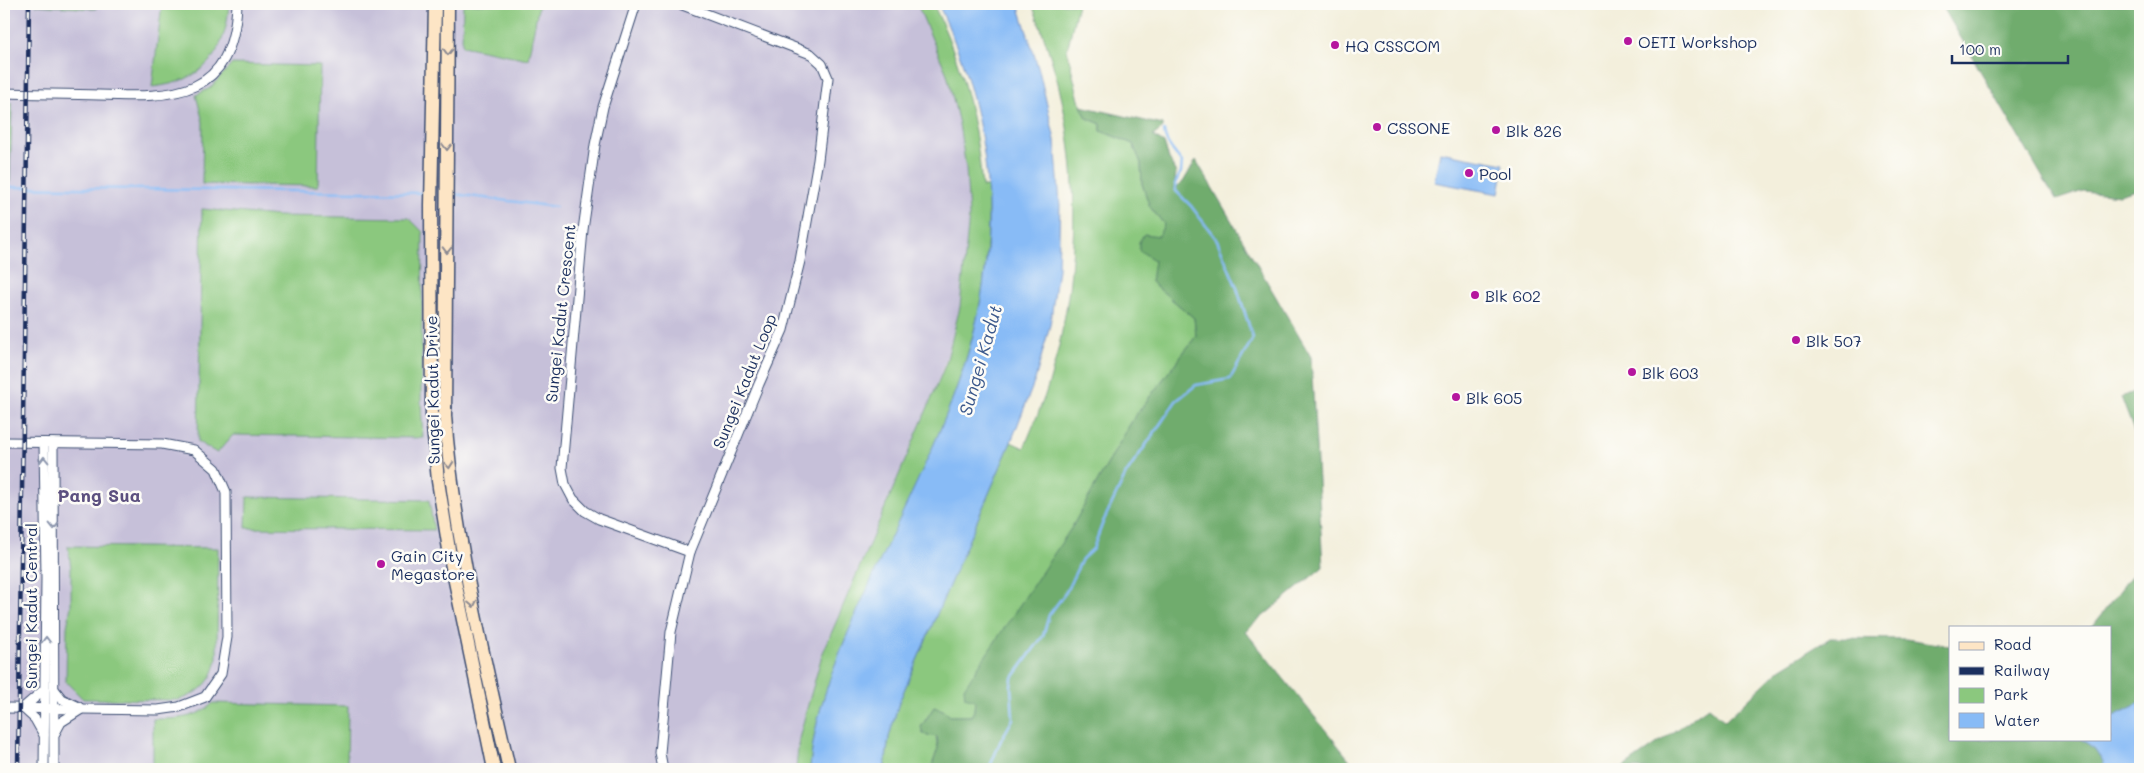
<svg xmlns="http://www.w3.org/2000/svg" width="2144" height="773" font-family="Mali,sans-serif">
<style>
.industrial{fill:#c6c0d9}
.green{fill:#8bc87e;stroke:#537c6e}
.forest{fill:#70ac6d;stroke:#466e66}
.water{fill:#88bbf6;stroke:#5275aa}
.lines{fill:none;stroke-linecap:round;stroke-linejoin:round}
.stream{stroke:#88bbf6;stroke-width:2.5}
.street-casing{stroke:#3b4c71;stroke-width:11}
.secondary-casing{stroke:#3b4c71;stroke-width:15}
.street{stroke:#fff;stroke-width:9}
.secondary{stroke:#fde5c5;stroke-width:12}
.rail-casing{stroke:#1b2f5e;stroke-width:4.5}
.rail{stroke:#fdfcf7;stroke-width:2.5;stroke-dasharray:8;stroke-linecap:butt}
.oneway{stroke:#8c8a92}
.oneway2{stroke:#8d97ae}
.poi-dot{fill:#b5179e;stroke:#fdfcf7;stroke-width:2}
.labels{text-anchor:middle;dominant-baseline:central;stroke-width:5;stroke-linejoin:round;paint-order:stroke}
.poi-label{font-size:16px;fill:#1b2f5e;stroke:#fdfcf7;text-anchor:start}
.street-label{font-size:16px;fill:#1b2f5e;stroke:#fdfcf7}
.water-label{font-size:18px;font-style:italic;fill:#3c598c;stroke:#fdfcf7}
.neighbourhood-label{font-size:18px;font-weight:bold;fill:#5c507f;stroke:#fdfcf7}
</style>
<rect width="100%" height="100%" fill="#fdfcf7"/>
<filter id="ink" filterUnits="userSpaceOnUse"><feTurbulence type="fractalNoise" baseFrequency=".02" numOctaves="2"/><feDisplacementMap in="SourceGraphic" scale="10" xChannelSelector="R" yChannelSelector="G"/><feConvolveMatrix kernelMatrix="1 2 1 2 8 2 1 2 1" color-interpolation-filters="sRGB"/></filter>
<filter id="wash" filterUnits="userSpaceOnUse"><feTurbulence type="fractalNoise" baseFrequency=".0096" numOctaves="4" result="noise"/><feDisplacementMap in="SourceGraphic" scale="20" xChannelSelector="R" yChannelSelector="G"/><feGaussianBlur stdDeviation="1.12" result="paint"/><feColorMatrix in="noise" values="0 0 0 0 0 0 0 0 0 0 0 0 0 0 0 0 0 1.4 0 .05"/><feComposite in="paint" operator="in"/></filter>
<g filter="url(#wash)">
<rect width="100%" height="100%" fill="#f3efdc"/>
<!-- industrial -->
<path class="industrial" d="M4,4H917L947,74L959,124L966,168L969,216L960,307L945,363L928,407L822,655L806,712L799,739L796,769H4Z"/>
<!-- green -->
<g class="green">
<path d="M36,4H96V9L36,5Z"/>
<path d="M162,4H229C226,54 203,82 152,87Z"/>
<path d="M463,4H539L528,59L462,46Z"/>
<path d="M917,4H933C962,62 977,123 982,187H988C989,229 987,273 978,314C958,407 909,497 870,584C843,643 815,703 810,769H796L799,739L806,712L822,655L928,407L946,363L960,307L969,216L966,168L959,124L947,74Z"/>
<path d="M1032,4H1078L1067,50L1079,100L1087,118L1101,124V131L1133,144L1141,163L1142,184L1150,207L1164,224L1160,236L1151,282L1194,318L1196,336L1133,419L975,700L974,711L971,716H950L943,710L934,707L921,727L936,737L938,748L931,769H885L889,737L899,702L1011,442L1024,448C1033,426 1043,403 1050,380C1078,285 1082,179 1058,83C1051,56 1042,30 1032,4Z"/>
<path d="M232,64L320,66L318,186L202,184L203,122L196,95L210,88Z"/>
<path d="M4,103H12L10,182H4Z"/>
<path d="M202,209L278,216L409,218L423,232L421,402L423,438L233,435L217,453L198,442Z"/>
<path d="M247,497L429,500L434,530L246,528Z"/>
<path d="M68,546L218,548L217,658C214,680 200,694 178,700L83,699L66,682L67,627L71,606V568Z"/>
<path d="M213,703L348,706L347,769H153V719C175,719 197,719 213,703Z"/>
</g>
<!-- forest -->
<g class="forest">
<path d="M1941,4H2140V189L2119,195L2083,191L2056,200Z"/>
<path d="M1081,106L1163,125V128L1153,136L1164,143L1169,159L1176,173L1174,189L1183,182L1196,160L1311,357L1323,567L1245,631L1357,769H931L938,748L937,737L923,734L921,727L934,707L943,710L950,716H971L974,711L975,700L965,697L964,688L1072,527L1133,419L1196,336L1194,318L1151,282L1154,260L1139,250V242L1144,234L1159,236L1164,224L1150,207L1142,184L1141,163L1133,144L1101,131V124L1087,118Z"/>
<path d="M2140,389V447L2121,397Z"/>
<path d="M2140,564V703L2110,718V627H2092Z"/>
<path d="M1830,638L1907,639L1950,646V739H2081L2095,749L2105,764L2101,769H1621L1708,707L1725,721L1780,669Z"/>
</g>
<!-- water -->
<g class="water">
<path d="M938,4H1018L1039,70L1055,140L1060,204L1058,269L1050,325L1035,380L1011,442L899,702L889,737L884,769H810C815,700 846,637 874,574C904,507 942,435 964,366C1004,244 994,119 938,4Z"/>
<path d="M1440,152L1504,164L1499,194L1434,182Z"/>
<path d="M2140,703V769H2101L2104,763L2095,749L2081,739H2110V718Z"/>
</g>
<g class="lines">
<!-- stream -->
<g class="stream">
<path d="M4,187L426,193"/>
<path d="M454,194L556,207"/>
<path d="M989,769L1001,740L1013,719L1011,686L1012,679L1043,636L1049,615L1066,592L1082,559L1093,549L1103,522L1126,474L1176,401L1196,385L1230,379L1253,338L1237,288L1217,240L1191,206L1176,191L1175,184L1181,172L1182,162C1174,152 1165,143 1164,131"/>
</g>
</g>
</g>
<g filter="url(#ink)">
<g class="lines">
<defs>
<g id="street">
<path d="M636,4L603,107L595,145L583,230L562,468L565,484L573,499L585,511L599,519L690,552"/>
<path d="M4,93C36,94 67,94 99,95C175,98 233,98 237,4"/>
<path d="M4,442L162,444L194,450L216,469L226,492L227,637L221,674L205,697L179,707L158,710L4,708"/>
<path d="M44,443L46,578L44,769"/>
<path d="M53,443L54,769"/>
<path d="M54,689L62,699L79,707"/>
<path d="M23,708L35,719L44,735"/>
<path d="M23,708L45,689"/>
<path d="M55,733L61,722L80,710"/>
<path d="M663,769L660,753L671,632L690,552L759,384L783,330L800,261L818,160L828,78L822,64L811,54L680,4"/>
</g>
<g id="secondary">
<path d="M435,4L431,205L432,415L438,481L451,562L494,769"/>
<path d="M448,4L445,416C454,536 483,652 509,769"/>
</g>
</defs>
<!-- street casing -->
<use href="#street" class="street-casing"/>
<!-- secondary casing -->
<use href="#secondary" class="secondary-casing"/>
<!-- street -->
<use href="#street" class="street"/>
<!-- secondary -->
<use href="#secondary" class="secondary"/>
<defs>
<path id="rail" d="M18,769L29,4"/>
</defs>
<!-- rail casing -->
<use href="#rail" class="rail-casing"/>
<!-- rail -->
<use href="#rail" class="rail"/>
</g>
<!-- one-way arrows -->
<defs><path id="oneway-chevron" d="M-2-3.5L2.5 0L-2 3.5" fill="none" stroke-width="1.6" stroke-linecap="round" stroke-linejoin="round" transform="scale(1.25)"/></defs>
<g class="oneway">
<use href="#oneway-chevron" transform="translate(448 52) rotate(91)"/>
<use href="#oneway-chevron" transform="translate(447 147) rotate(90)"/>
<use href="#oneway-chevron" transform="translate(447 250) rotate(91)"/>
<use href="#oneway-chevron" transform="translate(449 465) rotate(85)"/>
<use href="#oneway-chevron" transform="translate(473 604) rotate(78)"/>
</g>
<g class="oneway2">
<use href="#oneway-chevron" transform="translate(44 460) rotate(-91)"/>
<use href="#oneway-chevron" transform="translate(54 526) rotate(89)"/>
<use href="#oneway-chevron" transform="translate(46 640) rotate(-90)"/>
</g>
</g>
<!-- markers -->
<g class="poi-dot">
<circle cx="1628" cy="41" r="5"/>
<circle cx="1335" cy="45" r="5"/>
<circle cx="1377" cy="127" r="5"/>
<circle cx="1496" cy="130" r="5"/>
<circle cx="1469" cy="173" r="5"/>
<circle cx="1475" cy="295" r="5"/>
<circle cx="1796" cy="340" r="5"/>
<circle cx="1632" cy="372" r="5"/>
<circle cx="1456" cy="397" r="5"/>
<circle cx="381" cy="564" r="5"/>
</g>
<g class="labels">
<!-- poi labels -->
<g class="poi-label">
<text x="1638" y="41">OETI Workshop</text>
<text x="1345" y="45">HQ CSSCOM</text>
<text x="1387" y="127">CSSONE</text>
<text x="1506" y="130">Blk 826</text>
<text x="1479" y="173">Pool</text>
<text x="1485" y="295">Blk 602</text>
<text x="1806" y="340">Blk 507</text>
<text x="1642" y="372">Blk 603</text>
<text x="1466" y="397">Blk 605</text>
<text x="391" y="555">Gain City<tspan x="391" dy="18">Megastore</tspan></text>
</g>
<!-- street labels -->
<g class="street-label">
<text transform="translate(560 313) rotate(-84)">Sungei Kadut Crescent</text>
<text transform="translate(744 381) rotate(-68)">Sungei Kadut Loop</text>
<text transform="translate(432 390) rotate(-91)">Sungei Kadut Drive</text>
<text transform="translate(30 606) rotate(-90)">Sungei Kadut Central</text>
</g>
<!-- water labels -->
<g class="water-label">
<text transform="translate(980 360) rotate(-74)">Sungei Kadut</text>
</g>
<!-- neighbourhood labels -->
<g class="neighbourhood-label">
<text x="99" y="495">Pang Sua</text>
</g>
</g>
<!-- margin -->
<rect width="2144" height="773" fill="none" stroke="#fdfcf7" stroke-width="20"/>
<!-- legend -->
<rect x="1949" y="626" width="162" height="115" fill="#fdfcf7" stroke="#a3aaba"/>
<rect x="1959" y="642" width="25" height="8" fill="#fde5c5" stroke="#a3aaba"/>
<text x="1994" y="650" font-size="15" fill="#1b2f5e">Road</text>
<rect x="1959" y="667" width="25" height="8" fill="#1b2f5e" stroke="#a3aaba"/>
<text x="1994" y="676" font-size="15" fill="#1b2f5e">Railway</text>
<rect x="1959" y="688" width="25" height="15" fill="#8bc87e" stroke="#a3aaba"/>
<text x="1994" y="700" font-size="15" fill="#1b2f5e">Park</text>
<rect x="1959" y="713" width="25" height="15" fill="#88bbf6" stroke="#a3aaba"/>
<text x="1994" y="726" font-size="15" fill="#1b2f5e">Water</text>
<!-- scale -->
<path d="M1952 55v8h116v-8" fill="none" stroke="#1b2f5e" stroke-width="2.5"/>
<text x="1959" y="55" font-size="15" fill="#1b2f5e" stroke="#fdfcf7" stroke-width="4" paint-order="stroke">100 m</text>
</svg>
